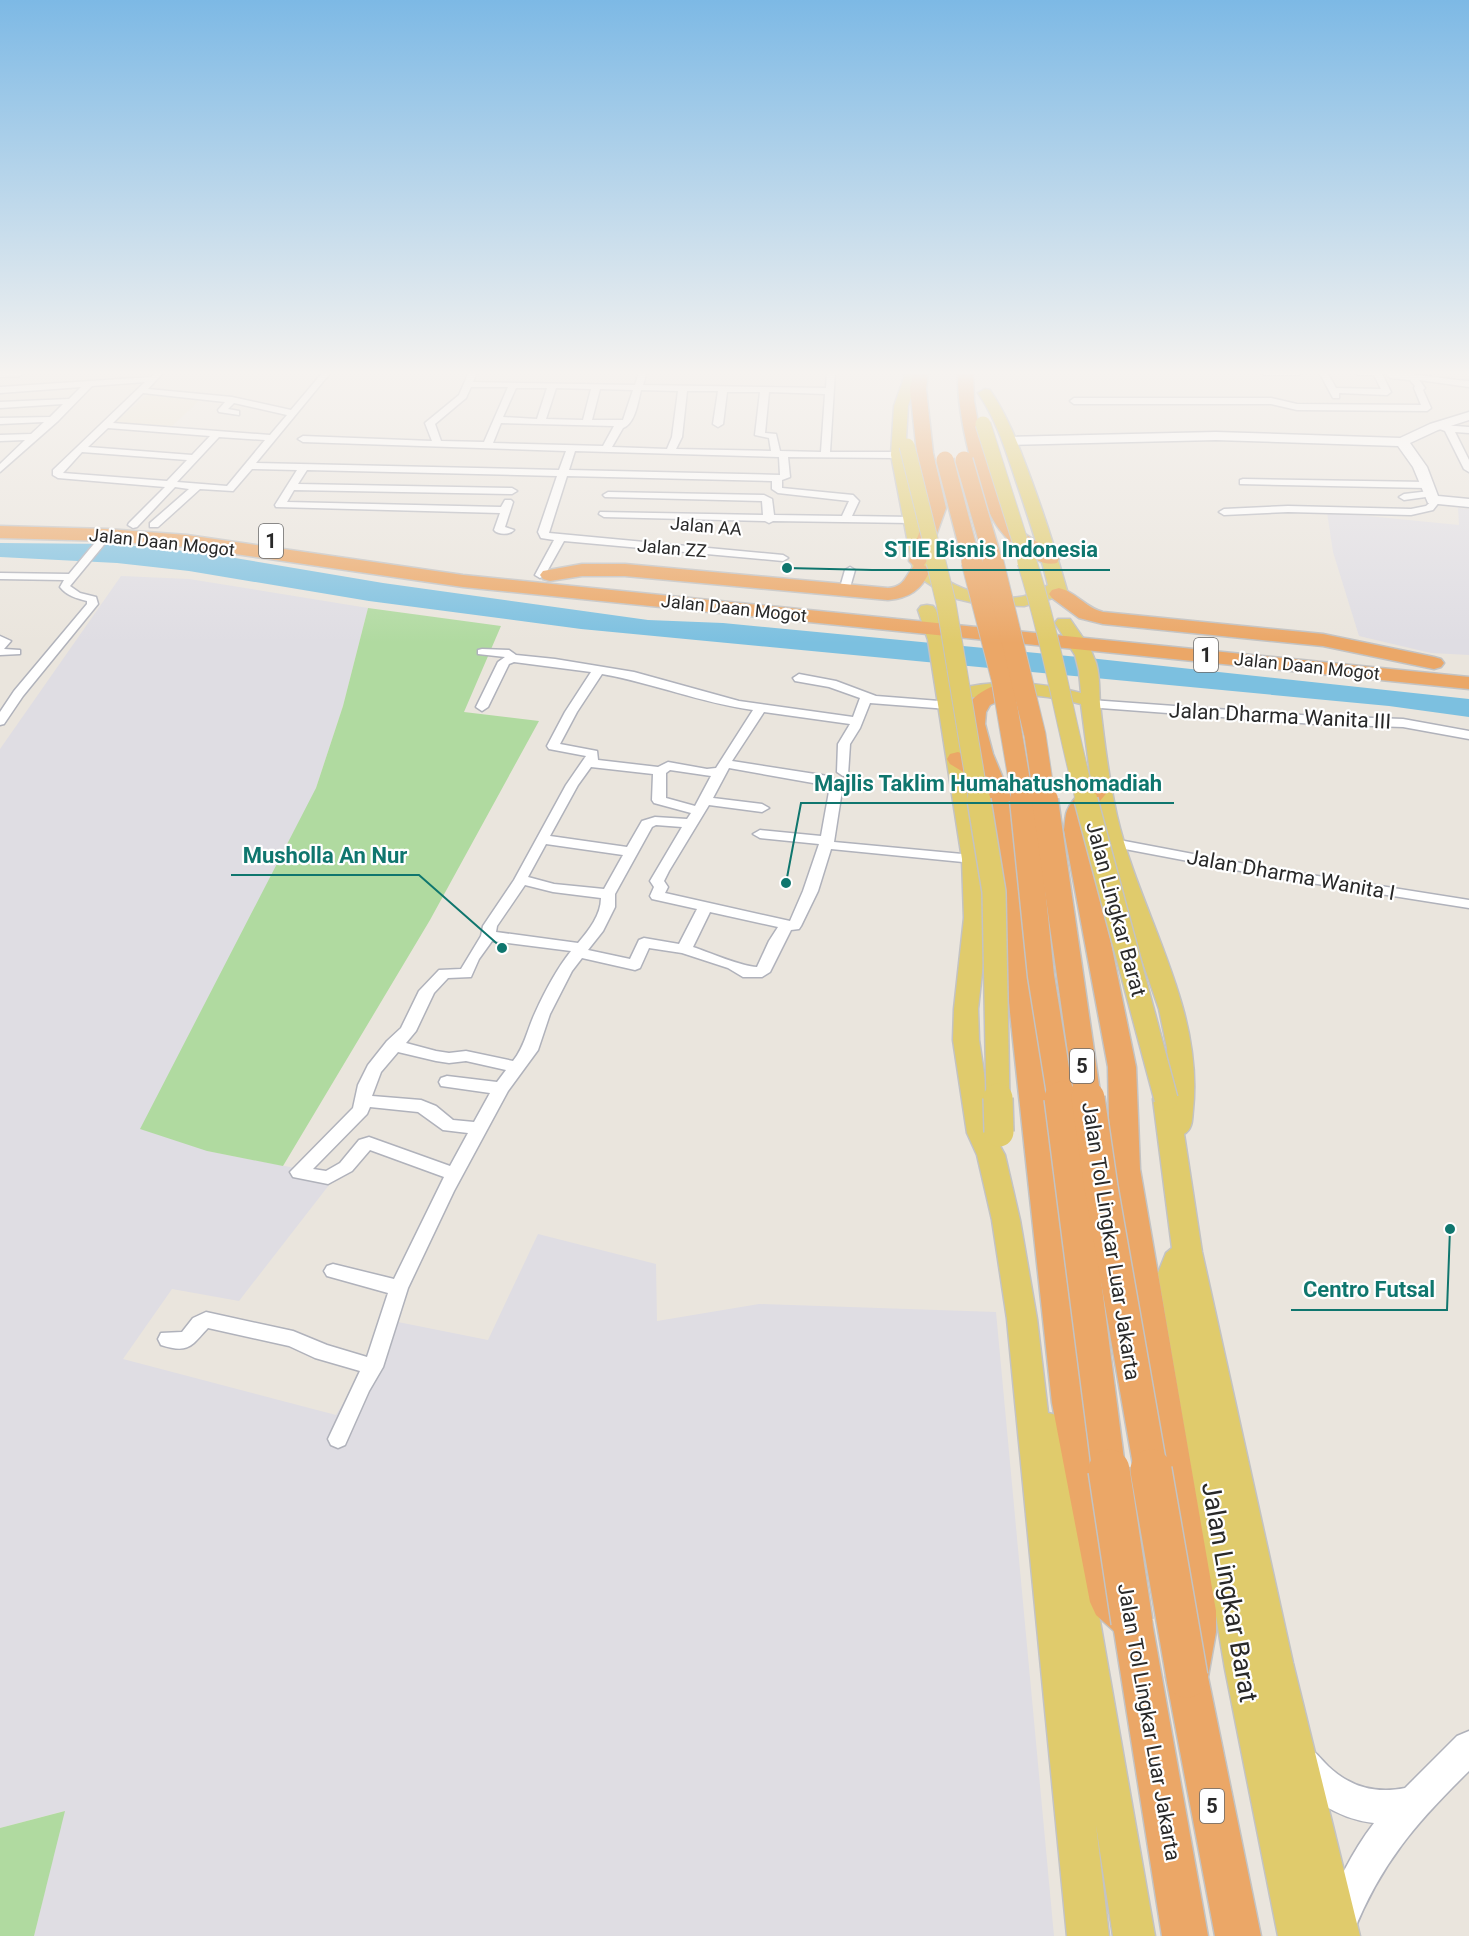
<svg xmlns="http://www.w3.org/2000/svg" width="1469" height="1936" font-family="Roboto,sans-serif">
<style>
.industrial{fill:#dfdde3}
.education{fill:#e9e2ce}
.green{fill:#b0daa0}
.water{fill:#7cc0e0}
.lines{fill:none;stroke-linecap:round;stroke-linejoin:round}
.street-casing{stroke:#b0b2bb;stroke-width:3}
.secondary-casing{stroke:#b0b2bb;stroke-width:3}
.primary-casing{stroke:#c3c3c3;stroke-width:3}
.highway-casing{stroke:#c3c3c3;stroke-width:3}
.street{fill:#fff;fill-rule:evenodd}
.secondary{fill:#fff;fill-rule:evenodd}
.primary{fill:#e0cb6c;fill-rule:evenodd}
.highway{fill:#eba767;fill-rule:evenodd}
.primary-bridge-far3-casing{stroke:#c3c3c3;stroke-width:17;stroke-linecap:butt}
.primary-bridge-far2-casing{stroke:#c3c3c3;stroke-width:21;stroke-linecap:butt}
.primary-bridge-far1-casing{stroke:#c3c3c3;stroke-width:26;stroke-linecap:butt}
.primary-bridge-casing{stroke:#c3c3c3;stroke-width:32;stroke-linecap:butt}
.highway-bridge-far4-casing{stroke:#c3c3c3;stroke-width:20;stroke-linecap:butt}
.highway-bridge-far3-casing{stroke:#c3c3c3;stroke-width:23;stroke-linecap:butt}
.highway-bridge-far2-casing{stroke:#c3c3c3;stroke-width:29;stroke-linecap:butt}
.highway-bridge-far1-casing{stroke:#c3c3c3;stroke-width:36;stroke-linecap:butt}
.highway-bridge-casing{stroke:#c3c3c3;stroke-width:44;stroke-linecap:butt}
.primary-bridge-far3{stroke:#e0cb6c;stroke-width:15}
.primary-bridge-far2{stroke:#e0cb6c;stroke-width:19}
.primary-bridge-far1{stroke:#e0cb6c;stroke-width:23}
.primary-bridge{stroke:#e0cb6c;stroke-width:29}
.highway-bridge-far4{stroke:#eba767;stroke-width:17}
.highway-bridge-far3{stroke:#eba767;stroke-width:21}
.highway-bridge-far2{stroke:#eba767;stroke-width:26}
.highway-bridge-far1{stroke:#eba767;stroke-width:33}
.highway-bridge{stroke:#eba767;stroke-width:41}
.labels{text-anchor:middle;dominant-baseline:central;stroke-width:4.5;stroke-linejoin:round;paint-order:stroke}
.far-street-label{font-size:18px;fill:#292929;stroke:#fff}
.shield{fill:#fff;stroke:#696969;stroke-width:1.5}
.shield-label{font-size:20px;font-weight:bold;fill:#292929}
.street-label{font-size:21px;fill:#292929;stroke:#fff}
.near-street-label{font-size:26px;fill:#292929;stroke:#fff}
.leader{fill:none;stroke:#0f766e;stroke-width:2}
.callout-dot{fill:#0f766e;stroke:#fff;stroke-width:2}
.callout-label{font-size:22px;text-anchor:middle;font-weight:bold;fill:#0f766e;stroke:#fff;stroke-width:4.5;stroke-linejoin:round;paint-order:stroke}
</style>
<rect width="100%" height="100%" fill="#eae5dd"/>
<!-- industrial -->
<g class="industrial">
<path d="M1458,508L1469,509V655L1431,653L1359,636L1333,552L1327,512L1459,525Z"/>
<path d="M121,576L189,579L368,608L343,706L316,788L207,1151L336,1176L239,1301L172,1289L123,1359L336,1415L393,1321L488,1340L538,1234L656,1264L657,1321L759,1304L996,1312L1054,1936H34L64,1811L0,1828V749Z"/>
</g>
<!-- education -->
<path class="education" d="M147,395L202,398L171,427L114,423Z"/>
<!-- green -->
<g class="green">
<path d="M368,608L501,626L464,712L539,721L430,920L283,1166L207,1151L140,1129L316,788L343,706Z"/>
<path d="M65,1811L34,1936H0V1828Z"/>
</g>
<!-- water -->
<path class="water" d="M0,543L115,544L205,553L383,583L648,620L723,623L1089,658L1469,699V717L1389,706L581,629L369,601L189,571L117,563L0,557Z"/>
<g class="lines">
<defs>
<g id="street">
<path d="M155,372H164L148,389L232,397L291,410L323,372H331L256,463L559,470L566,451L303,442L298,439L303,436L432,441L425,423L459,395L469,372H477L473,382L635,385L639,372H647L643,385L826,388L827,372H835L830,452H898L903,455L898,458L788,457L790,477L782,480V488L853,495L859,501L852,516L912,517L917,520L912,523L773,521L769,523L765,521L604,517L599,514L600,512L763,515L762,501L605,497L603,495L608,492L764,495L772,499L774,515L842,516L849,501L778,493L772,489V481L567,476L549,533L783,555L788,558L783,561L564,541L545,575L540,578L535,575L554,540L541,538L538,532L557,476L307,470L298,484L512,488L517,491L512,494L294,490L287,502L501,507L505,500H511L513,502L505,527L514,530C510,535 498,535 494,530L500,513L276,507L275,505L297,470L252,469L233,491L200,489L158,527H150V523L189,489L175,487L137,527L133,528L128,525L129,523L165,487L58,478L53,475V470L145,382L92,386L58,421L0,472V464L25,440L0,441V435L31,434L44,422L0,424V418L50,417L63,404L0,408V402L69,399L81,387L0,393V387L151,377ZM471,387H508L484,442L441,441L435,424L466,398ZM516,388H547L537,419L503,417ZM556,388L591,389L583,420L546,419ZM600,389L633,390L623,420H592ZM641,390L678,391L672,437L667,449L612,447L623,428C635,424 638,402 641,390ZM687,391H718L713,424L718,427L723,424L727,392H760L755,435L769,438L771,451L676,449L682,437ZM769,392L825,394L821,452L780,451L776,434L765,433ZM143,393L225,402L218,410L219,412L239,415V411L228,409L234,403L287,415L270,435L113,423ZM501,423L614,426L603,446L493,443ZM108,428L210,436L192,455L88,447ZM219,437L265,440L227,486L177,482ZM575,451L779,457L780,475L569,470ZM82,452L187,460L167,481L63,473Z"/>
<path d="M1260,372H1303L1299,375H1264Z"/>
<path d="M1319,372H1327L1336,388L1381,389L1374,375H1358L1354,372H1381L1391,392L1387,395L1339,393V398H1333Z"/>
<path d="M1384,372L1405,374L1404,372H1412L1415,375C1434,376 1450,380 1469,381V387L1419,380L1425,388L1423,390L1431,408L1427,411L1297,410L1271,404H1074L1070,401L1074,398H1271L1297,404L1421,405L1414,388L1415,386L1410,380L1390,378Z"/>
<path d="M1442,425L1469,427V433L1455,432L1469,460V472L1464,469L1445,431L1437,428Z"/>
<path d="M1243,479L1427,482L1432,485L1427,488L1240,484V480Z"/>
<path d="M1430,491L1435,494L1433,496L1404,500L1399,497L1404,494Z"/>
<path d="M1435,498L1440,501L1433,510L1411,515L1288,512L1224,515L1219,512L1224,509L1288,506L1411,509L1426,506Z"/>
<path d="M103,533L112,535L70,586L80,593L96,597L98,604L23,696L4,724L0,725V712L14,691L87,604V601C76,598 67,596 60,587L64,580L0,579V573L69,574Z"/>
<path d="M850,567L855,570L849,591L848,593H840L839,591L845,570Z"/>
<path d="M0,636L11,641L4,649L20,650V654L0,655Z"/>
<path d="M482,649L509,650L516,655L555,659L634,672L739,701L853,717L860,698L829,687L795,681L793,678L799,674L836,681L876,696L952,702V708L948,709L870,703L860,728L850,744L848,775L843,776L837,772L838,744L850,724L764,712L732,761L828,776L843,784L834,842L973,855L980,859L973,863L831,849L818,891L801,926L799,929L791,930L770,972L762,977H743L728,968L682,953L649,948L640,968L635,970L582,958L572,971L550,1014L538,1050L508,1091L454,1191L408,1288L383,1367L369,1391L345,1445L338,1448L331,1445L328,1439L360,1371L315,1358L289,1346L208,1328C191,1346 189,1354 161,1345L158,1339L161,1333L182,1332L193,1318L206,1312L293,1331L327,1345L367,1357L388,1293L327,1276L324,1271L327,1266L333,1264L394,1279L444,1177L370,1150L352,1171L328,1184L293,1177L290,1172L353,1108L358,1085L368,1065L387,1041L401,1028L419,991L439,970L461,969L481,936L483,926L514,880L566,785L586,756L549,749L547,746L565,712L591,672L514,662L509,664L488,707L482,711L476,707L498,662L505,657L478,654V650ZM602,674C653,683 701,703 753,710L716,768L707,769L668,762L658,767L598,760L597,751L560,744L577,712ZM591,767L653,774L652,800L654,803L691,813L687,819L655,817L642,821L627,847L550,836L578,785ZM729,768L830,786L821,836L760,830L753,834L760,838L819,844L803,891L790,921L665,893L668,887L664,881L669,871L709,805L762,812L769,808L762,804L713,798ZM670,770L711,776L695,806L666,798V773ZM656,825L682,827L650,881L654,887L650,896L652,899L697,909L679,944L644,938L639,940L630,959L588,950L603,931L615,907V894L652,827ZM546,844L623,855L604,889L554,884L528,877ZM525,885L553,892L601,898C601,915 589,930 578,943L496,932L497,926ZM710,912L778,927L769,941L757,967C743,967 708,952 693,947ZM492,941L571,951C556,970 545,991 535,1013C527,1030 525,1046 513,1061L466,1051L449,1053L436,1051L406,1043L416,1031L434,993L448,978L471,977L479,959ZM398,1052L436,1061L449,1063L466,1061L506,1070L497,1082L447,1076L441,1078L439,1082L441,1086L490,1093L474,1122L453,1120L436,1106L421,1100L372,1096L381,1072ZM370,1107L418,1112L443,1130L468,1133L450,1166L369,1137L359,1140L340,1163L326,1171L313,1169L367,1114Z"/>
<path d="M1091,700L1315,716L1403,719L1469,731V739L1403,727L1315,724L1087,707V701Z"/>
<path d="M1114,839L1267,868L1469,900V908L1267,876L1109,846L1107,843L1109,840Z"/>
</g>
<g id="secondary">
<path d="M0,372H26L20,376L0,377Z"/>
<path d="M1469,412V420L1438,430L1410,443L1427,467L1438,496L1469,499V507L1428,503L1413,467L1398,446L1216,440L1009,445L1003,441L1009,437L1216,432L1400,438L1430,424Z"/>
<path d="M1469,1731V1771C1416,1823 1381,1863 1353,1933L1344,1936L1327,1933L1322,1920C1336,1885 1351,1853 1374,1823C1338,1819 1301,1797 1286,1762L1291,1750L1303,1745C1315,1750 1319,1757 1328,1766C1350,1787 1375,1794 1405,1788L1457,1736Z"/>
</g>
<g id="primary">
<path d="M906,372H920L908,406L905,455L928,568C959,592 1013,612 1048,585C1039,548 1027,513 1015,478C1005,448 996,419 978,393L985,389L990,390C1009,418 1019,447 1031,479C1045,517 1057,555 1068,594L1065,598H1053L1024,606L983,605L949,597L914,574L891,455L894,406Z"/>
<path d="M927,605L933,606L936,610L946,640L955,690C997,678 1039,682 1081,693L1079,671L1075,655L1055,623L1058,619H1070L1090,648L1096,663C1100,677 1099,690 1100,704C1104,741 1109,780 1117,816C1140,915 1204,1006 1193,1110C1192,1119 1193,1129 1184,1134L1202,1252L1293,1663L1360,1936H1278L1225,1669L1158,1273L1166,1253L1172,1248L1153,1099L1157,1092L1169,1091V1087L1167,1048L1159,1009L1106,856L1096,819L1081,704C1040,693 998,690 957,701L984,859L988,918L978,1009L979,1040L993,1133L1005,1155L1020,1220L1037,1319L1048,1413L1061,1416L1066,1426L1155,1936H1113L1096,1825L1109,1936H1067L1007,1319L992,1220L977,1155L967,1133L953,1040L954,1009L964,918L962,859L928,640L918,610L921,606Z"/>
</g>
<g id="highway">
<path d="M913,372H928L926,389L933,453L946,508L927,561L924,565L930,570C922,590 909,598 888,600L625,576H582L550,581L543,579L540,575L543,571L582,564H625L888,588C905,587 905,576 914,566L909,561L928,508L917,453L910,389Z"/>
<path d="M958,372H973L974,401L979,428L1007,510L1013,523L1022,532L1057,555L1059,559L1057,563C1045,566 1037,560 1027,554C1017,547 1007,540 1000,530C976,500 956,410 958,372Z"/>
<path d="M0,526L107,529L187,535L463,575L1469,677V689L463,587L187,547L107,541L0,538Z"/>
<path d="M1059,588C1076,592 1086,608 1103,612L1323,634L1434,657L1441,659L1444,663L1441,667L1434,669L1323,646L1103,624L1079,618L1052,598L1049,594L1052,590Z"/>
<path d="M1010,681L1018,682L1021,687L1018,692L990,705L986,712L985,724L993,754L1015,807L1026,919L1088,1403L1128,1592L1146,1609L1152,1622L1208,1936H1162L1114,1631L1096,1615L1090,1602L1052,1403L1000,919L991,807L983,784L950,764L947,759L950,754L958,752L972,758C955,715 964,692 1010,681Z"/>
<path d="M1101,778L1109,780L1113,785L1091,812L1088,830L1136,1067L1140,1169L1216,1611V1632L1208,1677L1261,1936H1215L1166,1677L1176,1632V1611L1110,1169L1108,1067L1064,830C1065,824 1065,816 1067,811C1072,799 1089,781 1101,778Z"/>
</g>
</defs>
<!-- street casing -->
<use href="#street" class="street-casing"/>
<!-- secondary casing -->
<use href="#secondary" class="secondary-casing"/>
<!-- primary casing -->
<use href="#primary" class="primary-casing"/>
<!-- highway casing -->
<use href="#highway" class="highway-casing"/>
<!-- street -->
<use href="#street" class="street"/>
<!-- secondary -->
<use href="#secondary" class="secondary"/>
<!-- primary -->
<use href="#primary" class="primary"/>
<!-- highway -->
<use href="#highway" class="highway"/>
<defs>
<g id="primary-bridge-far3">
<path d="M983,424L1027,563"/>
<path d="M907,446L936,563"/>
</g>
<g id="primary-bridge-far2">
<path d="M936,562L946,603L979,802"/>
<path d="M1027,562C1052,641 1065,722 1086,802"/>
</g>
<g id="primary-bridge-far1">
<path d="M979,800L994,892L998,1100"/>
<path d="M1086,800L1166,1099"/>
</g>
<path id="primary-bridge" d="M998,1098L999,1132"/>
<g id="highway-bridge-far4">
<path d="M945,460L972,563"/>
<path d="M964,460L994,563"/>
</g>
<g id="highway-bridge-far3">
<path d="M972,562L1002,679L1023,802"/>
<path d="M993,562L1035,735L1045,802"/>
</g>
<g id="highway-bridge-far2">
<path d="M1023,800L1041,976L1061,1100"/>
<path d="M1045,800L1088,1100"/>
</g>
<g id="highway-bridge-far1">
<path d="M1061,1098L1109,1472"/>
<path d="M1088,1098L1101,1187L1151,1472"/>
</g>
<g id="highway-bridge">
<path d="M1109,1470L1132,1622"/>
<path d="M1151,1470L1187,1677"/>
</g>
</defs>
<!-- primary-bridge-far3 casing -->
<use href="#primary-bridge-far3" class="primary-bridge-far3-casing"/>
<!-- primary-bridge-far2 casing -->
<use href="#primary-bridge-far2" class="primary-bridge-far2-casing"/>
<!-- primary-bridge-far1 casing -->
<use href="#primary-bridge-far1" class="primary-bridge-far1-casing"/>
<!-- primary-bridge casing -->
<use href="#primary-bridge" class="primary-bridge-casing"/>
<!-- highway-bridge-far4 casing -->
<use href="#highway-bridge-far4" class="highway-bridge-far4-casing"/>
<!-- highway-bridge-far3 casing -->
<use href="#highway-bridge-far3" class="highway-bridge-far3-casing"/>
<!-- highway-bridge-far2 casing -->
<use href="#highway-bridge-far2" class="highway-bridge-far2-casing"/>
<!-- highway-bridge-far1 casing -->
<use href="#highway-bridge-far1" class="highway-bridge-far1-casing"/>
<!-- highway-bridge casing -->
<use href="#highway-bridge" class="highway-bridge-casing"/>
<!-- primary-bridge-far3 -->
<use href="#primary-bridge-far3" class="primary-bridge-far3"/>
<!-- primary-bridge-far2 -->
<use href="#primary-bridge-far2" class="primary-bridge-far2"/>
<!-- primary-bridge-far1 -->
<use href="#primary-bridge-far1" class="primary-bridge-far1"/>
<!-- primary-bridge -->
<use href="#primary-bridge" class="primary-bridge"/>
<!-- highway-bridge-far4 -->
<use href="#highway-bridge-far4" class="highway-bridge-far4"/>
<!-- highway-bridge-far3 -->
<use href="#highway-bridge-far3" class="highway-bridge-far3"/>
<!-- highway-bridge-far2 -->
<use href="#highway-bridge-far2" class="highway-bridge-far2"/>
<!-- highway-bridge-far1 -->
<use href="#highway-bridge-far1" class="highway-bridge-far1"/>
<!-- highway-bridge -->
<use href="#highway-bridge" class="highway-bridge"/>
</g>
<!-- sky -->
<linearGradient id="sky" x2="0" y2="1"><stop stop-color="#7db9e5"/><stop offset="0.58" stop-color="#f6f3f0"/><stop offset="1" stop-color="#f6f3f0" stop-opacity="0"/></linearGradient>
<rect width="1469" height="643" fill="url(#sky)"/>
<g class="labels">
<!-- far-street labels -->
<g class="far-street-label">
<text transform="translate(706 526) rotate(5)">Jalan AA</text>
<text transform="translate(162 542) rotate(6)">Jalan Daan Mogot</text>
<text transform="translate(672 548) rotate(5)">Jalan ZZ</text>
<text transform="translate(734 608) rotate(6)">Jalan Daan Mogot</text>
<text transform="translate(1307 666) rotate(6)">Jalan Daan Mogot</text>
</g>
<!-- shield labels -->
<g class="shield">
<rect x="259" y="524" width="24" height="34" rx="4.5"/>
<rect x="1194" y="638" width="24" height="34" rx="4.5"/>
<rect x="1070" y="1049" width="24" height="34" rx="4.5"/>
<rect x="1200" y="1789" width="24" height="34" rx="4.5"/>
</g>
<g class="shield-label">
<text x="271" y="541">1</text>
<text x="1206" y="655">1</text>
<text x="1082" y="1066">5</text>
<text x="1212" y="1806">5</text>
</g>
<!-- street labels -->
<g class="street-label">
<text transform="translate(1280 716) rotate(3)">Jalan Dharma Wanita III</text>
<text transform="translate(1291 875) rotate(10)">Jalan Dharma Wanita I</text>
<text transform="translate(1116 909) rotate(75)">Jalan Lingkar Barat</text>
<text transform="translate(1111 1241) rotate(81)">Jalan Tol Lingkar Luar Jakarta</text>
<text transform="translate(1149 1722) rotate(80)">Jalan Tol Lingkar Luar Jakarta</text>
</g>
<!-- near-street labels -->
<g class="near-street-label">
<text transform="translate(1230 1592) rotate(80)">Jalan Lingkar Barat</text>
</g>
</g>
<!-- callouts -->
<path class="leader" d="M787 568L872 570H1110M786 883L801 803H1174M502 948L419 875H231M1450 1229L1447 1310H1291"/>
<g class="callout-dot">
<circle cx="787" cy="568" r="6"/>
<circle cx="786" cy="883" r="6"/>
<circle cx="502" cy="948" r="6"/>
<circle cx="1450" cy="1229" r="6"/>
</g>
<g class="callout-label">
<text x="991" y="557">STIE Bisnis Indonesia</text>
<text x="988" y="791">Majlis Taklim Humahatushomadiah</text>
<text x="325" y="863">Musholla An Nur</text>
<text x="1369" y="1297">Centro Futsal</text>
</g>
</svg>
